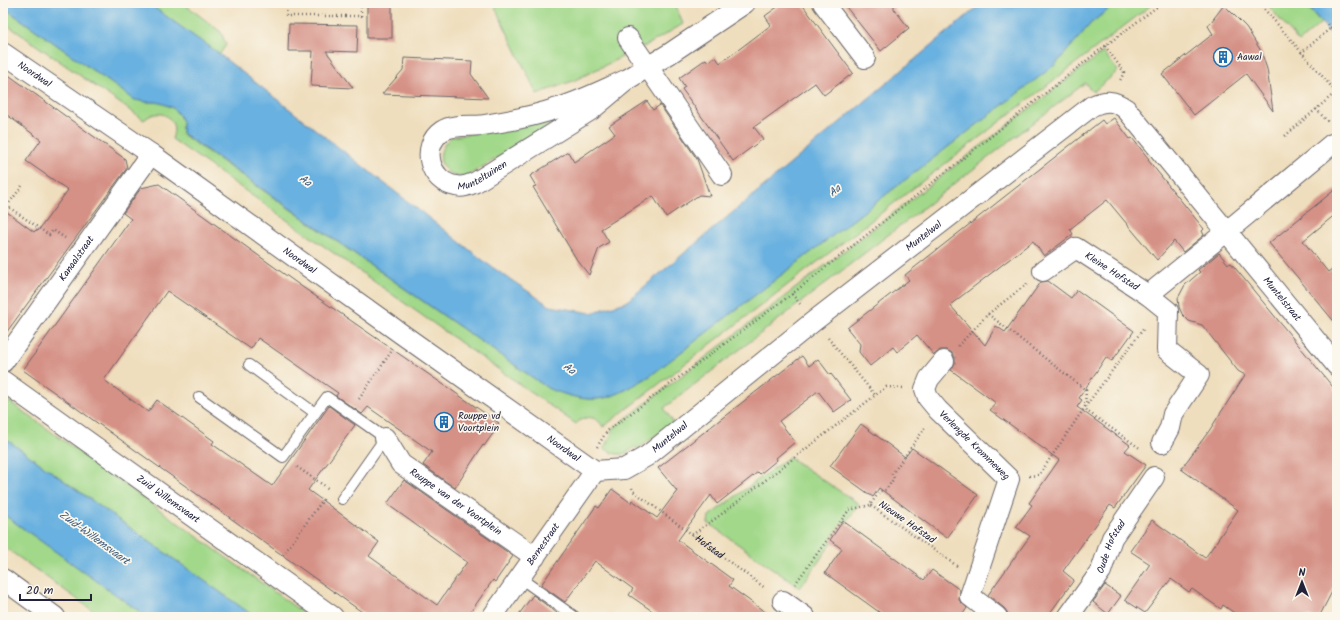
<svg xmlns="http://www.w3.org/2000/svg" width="1340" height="620" font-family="Kalam,sans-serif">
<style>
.green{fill:#a1d889;stroke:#627d62}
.water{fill:#69b1e0;stroke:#466a8e}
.building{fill:#d59186}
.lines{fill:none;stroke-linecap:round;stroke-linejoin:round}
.lane-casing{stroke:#6a6468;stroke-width:12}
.street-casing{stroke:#6a6468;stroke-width:22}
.path{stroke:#6a6468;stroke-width:2.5;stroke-dasharray:1 3;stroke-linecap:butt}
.lane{stroke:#fff;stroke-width:10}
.street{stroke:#fff;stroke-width:20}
.labels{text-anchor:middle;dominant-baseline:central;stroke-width:3.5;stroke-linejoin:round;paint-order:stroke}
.poi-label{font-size:10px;fill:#22223b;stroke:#fbf7ec;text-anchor:start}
.street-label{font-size:10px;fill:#22223b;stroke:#fbf7ec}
.water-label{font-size:11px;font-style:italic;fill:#3e5b7d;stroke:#fbf7ec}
</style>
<rect width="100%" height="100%" fill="#fbf7ec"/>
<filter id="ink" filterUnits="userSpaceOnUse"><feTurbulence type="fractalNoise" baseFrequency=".025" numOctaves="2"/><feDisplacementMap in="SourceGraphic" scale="8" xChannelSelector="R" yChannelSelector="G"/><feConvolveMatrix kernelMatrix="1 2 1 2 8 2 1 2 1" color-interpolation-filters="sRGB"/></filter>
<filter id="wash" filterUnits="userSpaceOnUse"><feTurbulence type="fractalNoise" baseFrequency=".012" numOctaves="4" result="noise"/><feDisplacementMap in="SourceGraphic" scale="16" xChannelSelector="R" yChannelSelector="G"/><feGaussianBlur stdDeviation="0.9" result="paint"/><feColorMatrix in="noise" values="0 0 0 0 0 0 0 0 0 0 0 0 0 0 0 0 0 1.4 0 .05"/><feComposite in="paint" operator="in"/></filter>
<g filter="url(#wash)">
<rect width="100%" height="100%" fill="#efdebd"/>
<!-- green -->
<g class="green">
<path d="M148,3H183L221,32L226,45L219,55Z"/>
<path d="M493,3H675L683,24L644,47L619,38L626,55L573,81L537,94Z"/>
<path d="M1117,3H1154L603,427C597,416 585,414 576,424L172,139C180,119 160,105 144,120L3,22V7L135,100L147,102H156L164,104L173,108L179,115L182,121V134L549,389C567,395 585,402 604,398C617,396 638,383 650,376L1056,64L1091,23Z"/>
<path d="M1266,3H1305L1321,23L1299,42Z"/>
<path d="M1103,52L1118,71L1093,92L1085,83L664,408L673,422L638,449L635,447C623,456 618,457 604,448L612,433L611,430Z"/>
<path d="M555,118L557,121L466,177C441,178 431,154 451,137Z"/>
<path d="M3,397L309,617H255L3,437Z"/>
<path d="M789,457L859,504L800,588L708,523L709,516Z"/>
<path d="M3,514L147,617H102L3,546Z"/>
</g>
<!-- water -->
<g class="water">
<path d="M3,3H148L198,39L205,43L489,265L550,306L591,313L626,302L982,3H1117L1091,23L1056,64L650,376C638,383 617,396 604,398C585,402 567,395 549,389L182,133V121L179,115L173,108L164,104L156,102H147L135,100L3,7Z"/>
<path d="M1305,3H1337V41Z"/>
<path d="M3,437L255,617H147L3,514Z"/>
</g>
<g id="blocks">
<!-- building -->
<g class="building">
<rect x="367" y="3" width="25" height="35"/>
<path d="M783,3H801L853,73L824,95L815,83L754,127L763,139L733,161L682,89L685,87L679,78L706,59L708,62L715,56L720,63L742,47L771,25L765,16Z"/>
<path d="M843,3H894V9L909,28L881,51Z"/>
<path d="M1224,5L1246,27L1261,51L1267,69L1273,111L1246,74L1194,115L1162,74L1213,34L1208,26Z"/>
<path d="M289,24L358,25L357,52L326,51L353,88L311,86L313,51H288Z"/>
<path d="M404,58L472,61L471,74L488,98L382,94L403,70Z"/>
<path d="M3,71L125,159L127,168L3,337V209L34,232L36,230L38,231L68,190L26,161L41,140L3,112Z"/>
<path d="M647,101L653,110L660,105L697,159L710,196L699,195L666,217L653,196L601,229L609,242L599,248L589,275L577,260L533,187L536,186L530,176L568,152L574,162L615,134L609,126Z"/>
<path d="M1114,118L1130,139L1132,138L1149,159L1148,160L1204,229L1202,231L1204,235L1183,252L1174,241L1157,260L1107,200L1070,229L1073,234L1044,256L1033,241L950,305L985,345L996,326L1005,332L1041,282L1048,281L1071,298L1077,290L1134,331L1112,361L1106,357L1079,398L1082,400L1077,407L1130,445L1125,451L1146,465L1115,508L1110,505L1063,571L1074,580L1047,617H1008L1007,612L1004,608L988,595L1030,536L1016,527L1032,505L1029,503L1059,460L990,410L996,403L951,370L955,363V357L951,352L946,350H940L934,355L917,335L897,352L893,347L870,366L859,352L860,344L847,328L909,280L905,275L1102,120L1105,124Z"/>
<path d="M159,184L298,284L499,423L496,427L497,428L484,446L483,445L455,488L423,465L432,452L368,407L362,414L336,396L338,393L258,338L251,349L167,291L104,380L148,412L157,400L214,441L212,444L272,486L329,406L355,425L308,490L379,542L369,556L437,605L467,562L387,504L404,480L513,556L495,582L493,580L467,617H369L23,370L131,219L123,213L141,188Z"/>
<path d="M1337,188V213L1303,241L1328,272L1337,265V325L1269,243Z"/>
<path d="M1219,253L1228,264L1231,263L1337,392V582L1319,617H1240L1223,605L1221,609L1192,589L1189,592L1171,579L1145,613L1125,600L1150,564L1130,551L1152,520L1205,558L1238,510L1181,469L1209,431L1245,375L1238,371L1202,325L1189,321L1182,314L1179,307L1178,298L1185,285L1200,272L1198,270Z"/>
<path d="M802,356L809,366L818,359L830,375L831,374L851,400L834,412L818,391L779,421L795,442L776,458L777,460L760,474L758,472L717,504L711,495L678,540L733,580L729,586L772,617H661L629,595L633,589L595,561L565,602L541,585L596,506L599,508L612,489L631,503L632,500L657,518L677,491L658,468Z"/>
<path d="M861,424L905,457L912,448L978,495L947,538L879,488L873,497L830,466Z"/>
<path d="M843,521L924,580L932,570L960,590L959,600L967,608L961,617H886L825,573L842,549L830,540Z"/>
<path d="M1105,585L1121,596L1108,614L1093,602Z"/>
<path d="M533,595L557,613L554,617H517Z"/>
</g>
</g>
</g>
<g filter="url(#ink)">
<use href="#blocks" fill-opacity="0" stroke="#6a6468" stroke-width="1"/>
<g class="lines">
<defs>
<g id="lane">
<path d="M249,365L315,413"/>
<path d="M199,397L283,457L327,397L385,438L342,499"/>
<path d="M520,578L575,617"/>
</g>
<g id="street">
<path d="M823,3L865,58"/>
<path d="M628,38L722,175"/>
<path id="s2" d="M3,53L151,154L403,335L595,471"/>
<path id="s3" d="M628,79C605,89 582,101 558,108C535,116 509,121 484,125C471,127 454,123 442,131C420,146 429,182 456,186C463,188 469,185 476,182L591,110L628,79L669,54L745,3"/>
<path id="s4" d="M1043,271L1076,248L1148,295L1226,232L1332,144L1337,143"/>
<path d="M1148,295L1168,311L1167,350L1199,375L1173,414L1170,428L1162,443"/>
<path id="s5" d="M944,361L929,379L925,389L928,398L938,410L1009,479L970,596L997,617"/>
<path id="s6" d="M3,362L151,154"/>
<path id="s7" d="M3,381L333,617"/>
<path id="s8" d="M385,438L401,464L535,557"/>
<path id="s9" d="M595,471L624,469L647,456L814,321L1092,106C1106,100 1114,100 1126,109L1337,366"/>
<path d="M3,579L55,617"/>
<path d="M783,601L805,617"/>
<path id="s10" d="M492,617L595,471"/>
<path id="s11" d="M1068,617L1101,571L1112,538L1154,477"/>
</g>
</defs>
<!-- lane casing -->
<use href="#lane" class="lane-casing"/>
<!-- street casing -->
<use href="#street" class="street-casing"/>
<!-- path -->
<g class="path">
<path d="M287,3L286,16H361V3"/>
<path d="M1259,3L1336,92L1285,136"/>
<path d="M1328,24L1337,34"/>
<path d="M1105,46L1124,72L1120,81"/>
<path d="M1301,53L1332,27"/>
<path d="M1316,109L1328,122"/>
<path d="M22,186L7,206L49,235L53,230L65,238"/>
<path d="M3,205L4,204L7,206"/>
<path d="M792,294L800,304"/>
<path d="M988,314L1086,390L1085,407L1087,411L1141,449"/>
<path d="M828,338L875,395"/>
<path d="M958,346L988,314L1027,284"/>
<path d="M359,399L391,352"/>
<path d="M925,428L892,474L894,478L886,490L880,491L870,505L957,566"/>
<path d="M597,447L607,431L792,294L1105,46L1162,3"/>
<path d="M297,467L329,489"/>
<path d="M1029,476L1039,475L1085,407L1144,328"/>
<path id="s1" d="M632,488L633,491L765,588"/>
<path d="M692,535L719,516L886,387L905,388"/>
<path d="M283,555L325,497"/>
<path d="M795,584L849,510L870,505"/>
</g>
<!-- lane -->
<use href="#lane" class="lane"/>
<!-- street -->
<use href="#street" class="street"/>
</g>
</g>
<!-- icons -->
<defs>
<symbol id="building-ring" viewBox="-11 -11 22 22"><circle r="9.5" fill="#fbf7ec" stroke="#1f6fb2" stroke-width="1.5"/><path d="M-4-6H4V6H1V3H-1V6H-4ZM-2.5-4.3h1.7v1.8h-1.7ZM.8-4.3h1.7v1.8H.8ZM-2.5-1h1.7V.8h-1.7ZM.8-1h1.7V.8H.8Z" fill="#1f6fb2"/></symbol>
</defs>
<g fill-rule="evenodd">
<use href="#building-ring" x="1212" y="46" width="22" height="22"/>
<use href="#building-ring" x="433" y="411" width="22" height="22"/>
</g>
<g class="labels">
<!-- poi labels -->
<g class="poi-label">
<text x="1237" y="57">Aawal</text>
<text x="458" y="416">Rouppe vd<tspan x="458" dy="12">Voortplein</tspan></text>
</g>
<!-- street labels -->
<g class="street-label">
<text stroke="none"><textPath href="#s2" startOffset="38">Noordwal</textPath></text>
<text stroke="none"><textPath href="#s3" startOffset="296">Munteltuinen</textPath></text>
<text stroke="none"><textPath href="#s9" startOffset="409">Muntelwal</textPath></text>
<text stroke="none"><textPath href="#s6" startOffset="127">Kanaalstraat</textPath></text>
<text stroke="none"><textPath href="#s2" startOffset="362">Noordwal</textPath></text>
<text stroke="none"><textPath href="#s4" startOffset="83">Kleine Hofstad</textPath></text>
<text stroke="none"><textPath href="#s9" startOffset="904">Muntelstraat</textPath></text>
<text stroke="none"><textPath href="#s9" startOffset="85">Muntelwal</textPath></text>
<text stroke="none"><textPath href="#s5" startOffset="110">Verlengde Krommeweg</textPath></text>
<text stroke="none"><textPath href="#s2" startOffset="686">Noordwal</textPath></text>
<text stroke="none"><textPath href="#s7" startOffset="203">Zuid Willemsvaart</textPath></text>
<text stroke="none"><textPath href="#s8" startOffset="97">Rouppe van der Voortplein</textPath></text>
<text transform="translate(907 522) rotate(35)">Nieuwe Hofstad</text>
<text stroke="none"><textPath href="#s10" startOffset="89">Bernestraat</textPath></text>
<text stroke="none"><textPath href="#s1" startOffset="98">Hofstad</textPath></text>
<text stroke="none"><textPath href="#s11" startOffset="83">Oude Hofstad</textPath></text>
</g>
<!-- water labels -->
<g class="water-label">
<text transform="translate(305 181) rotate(35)">Aa</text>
<text transform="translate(835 191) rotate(-40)">Aa</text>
<text transform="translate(569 369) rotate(35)">Aa</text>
<text transform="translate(94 538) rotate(36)">Zuid-Willemsvaart</text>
</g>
</g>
<!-- margin -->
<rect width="1340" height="620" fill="none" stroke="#fbf7ec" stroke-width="16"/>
<!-- north arrow -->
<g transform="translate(1302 582)" stroke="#fbf7ec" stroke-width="3" paint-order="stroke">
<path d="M0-3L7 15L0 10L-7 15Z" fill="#22223b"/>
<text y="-6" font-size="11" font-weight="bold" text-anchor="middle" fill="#22223b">N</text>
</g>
<!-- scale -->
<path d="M20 594v6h71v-6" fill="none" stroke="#22223b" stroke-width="2"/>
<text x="26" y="594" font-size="12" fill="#22223b" stroke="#fbf7ec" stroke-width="3" paint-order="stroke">20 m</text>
</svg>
